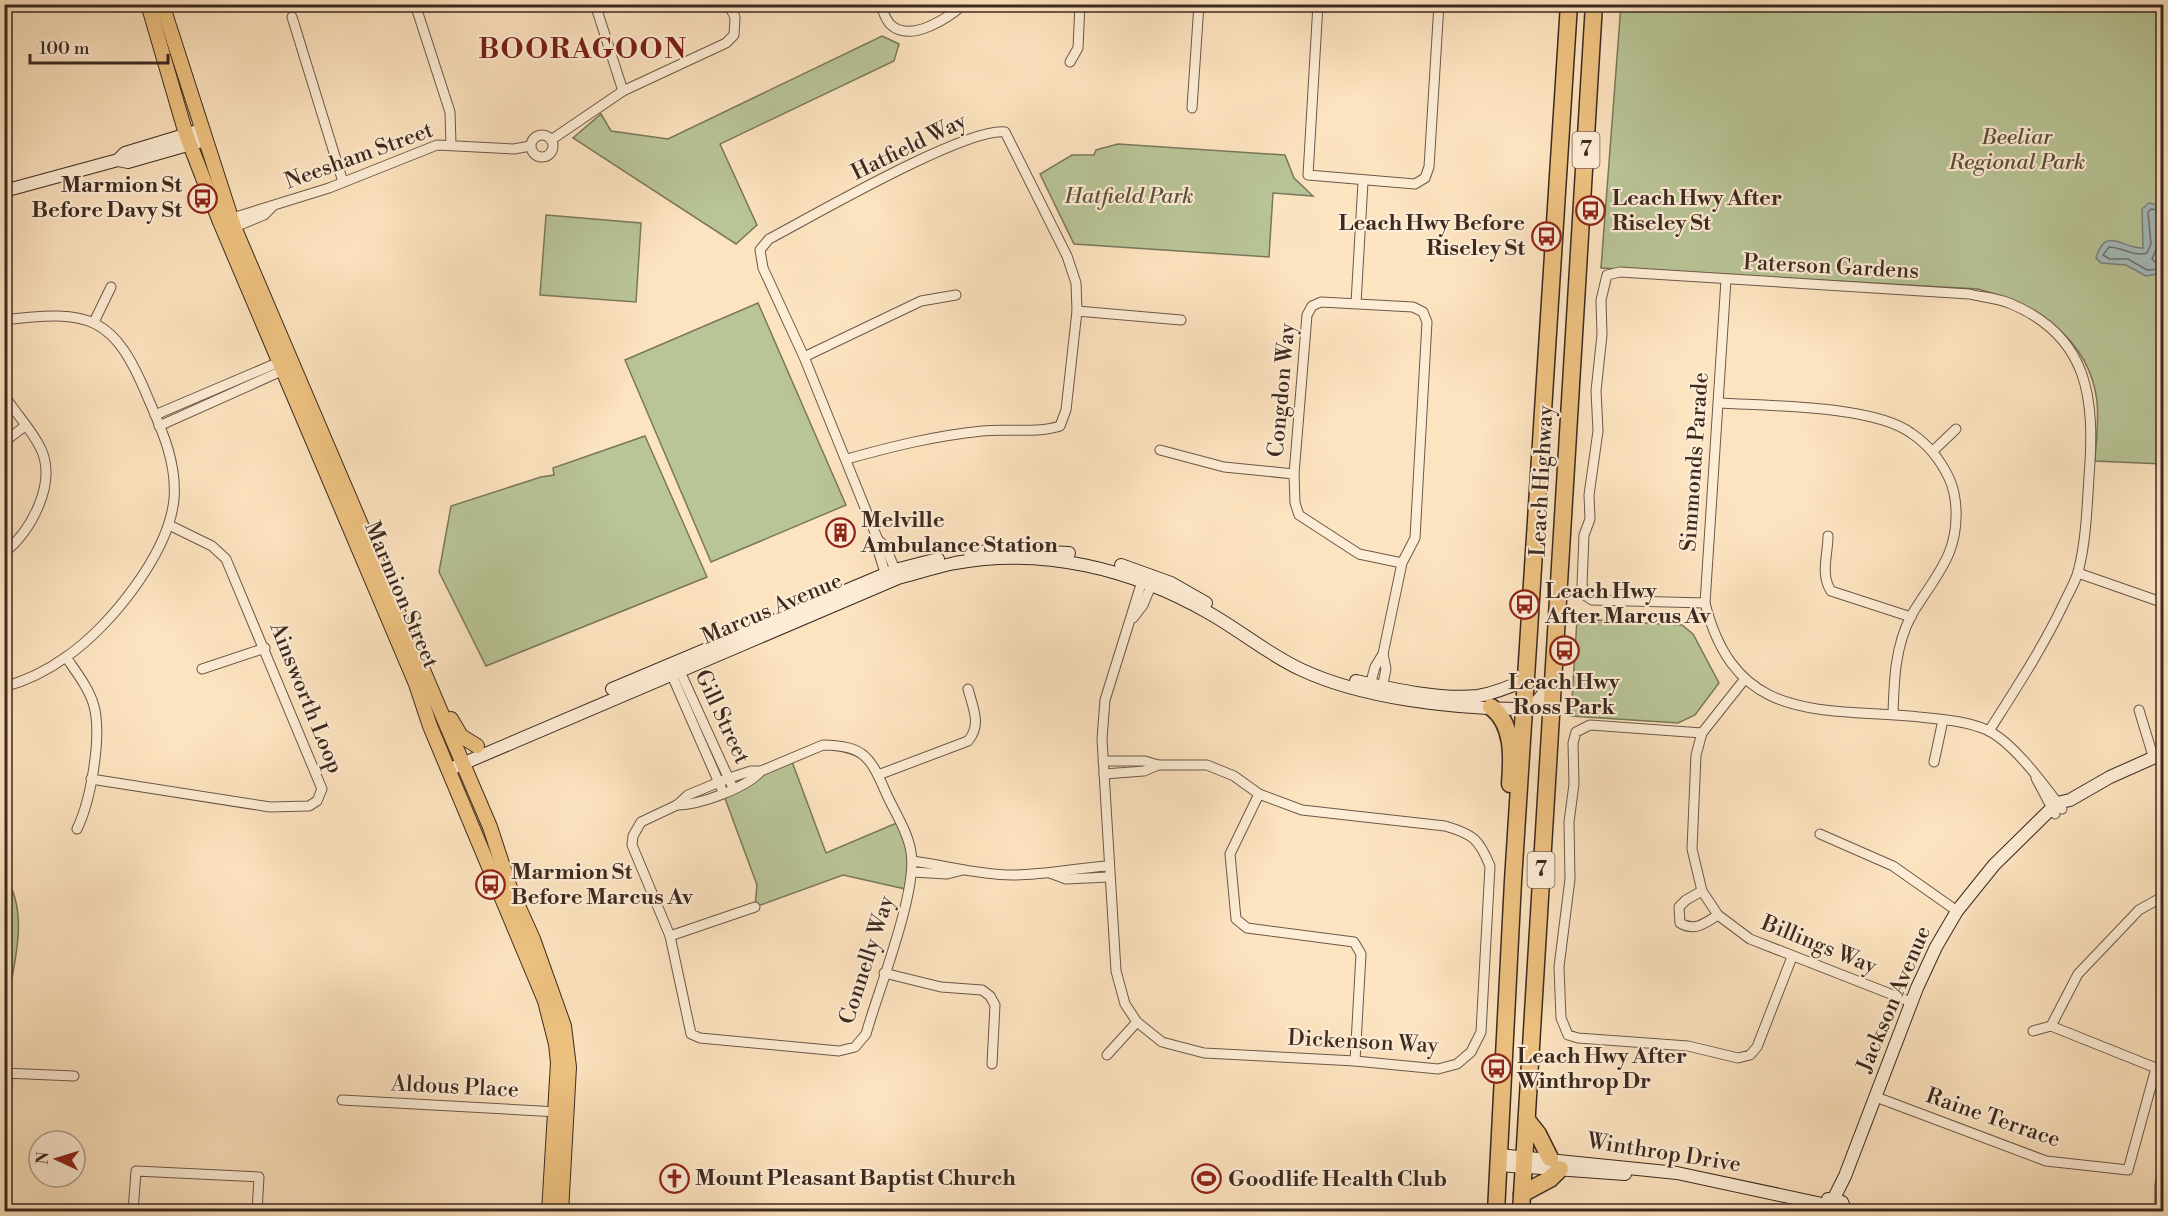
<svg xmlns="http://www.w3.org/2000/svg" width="2168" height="1216" font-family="'Libre Bodoni',serif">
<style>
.green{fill:#b9c597;stroke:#7a775c;stroke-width:1.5}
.water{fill:#a4bcbd;stroke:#7a817e;stroke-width:1.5}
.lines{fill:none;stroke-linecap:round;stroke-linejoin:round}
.shore{stroke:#70726e;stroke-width:1.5}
.street-casing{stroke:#6c5848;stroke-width:11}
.secondary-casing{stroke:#3c2920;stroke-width:14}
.primary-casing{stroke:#3c2920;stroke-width:16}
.highway-casing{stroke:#3c2920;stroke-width:19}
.street{stroke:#feedd6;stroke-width:9}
.secondary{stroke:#feedd6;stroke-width:12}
.primary{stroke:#eec280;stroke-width:14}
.highway{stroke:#eec280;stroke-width:16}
.labels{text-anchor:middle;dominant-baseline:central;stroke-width:4.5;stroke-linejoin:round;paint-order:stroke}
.shield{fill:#feedd6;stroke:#766457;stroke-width:1.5}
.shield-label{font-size:21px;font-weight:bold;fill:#3c2920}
.park-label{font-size:22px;font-style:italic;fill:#5b503e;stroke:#feedd6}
.street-label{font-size:22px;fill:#3c2920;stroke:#feedd6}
.poi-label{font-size:22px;font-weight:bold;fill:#3c2920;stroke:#feedd6;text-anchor:start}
.district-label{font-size:28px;font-weight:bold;letter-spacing:1.5px;fill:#7a1f14;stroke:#feedd6}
</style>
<rect width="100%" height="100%" fill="#fde4c0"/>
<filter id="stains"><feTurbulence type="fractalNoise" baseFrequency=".00333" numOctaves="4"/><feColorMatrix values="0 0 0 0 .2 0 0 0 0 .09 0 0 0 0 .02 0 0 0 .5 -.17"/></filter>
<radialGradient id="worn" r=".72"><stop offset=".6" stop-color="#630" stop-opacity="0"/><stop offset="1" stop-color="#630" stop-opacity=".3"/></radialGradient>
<!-- green -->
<g class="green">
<path d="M1621,5H2163V464L2095,461C2096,442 2099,421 2097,401C2089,337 2034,304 1978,289L1601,268Z"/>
<path d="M882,36L899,44L894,61L720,144L757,225L736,244L573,138L601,114L611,131L668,139Z"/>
<path d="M1118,144L1285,155L1294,178L1313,196L1273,193L1269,257L1074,244L1040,174L1072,155H1094L1096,150Z"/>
<path d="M546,215L641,223L636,302L540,295Z"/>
<path d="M758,303L846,505L711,562L625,360Z"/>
<path d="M645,436L707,577L486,666L439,572L451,506L541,477L554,475L553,468Z"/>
<path d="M1577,619L1682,625L1693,634L1719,683L1695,715L1678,723L1571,716Z"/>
<path d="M791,759L826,853L899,822L911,851L910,890L843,875L755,907L757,885L719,782Z"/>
<path d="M5,876C27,909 17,952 10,988L5,993Z"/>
<path d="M2163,1143V1211H2155V1185Z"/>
</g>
<!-- water -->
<path class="water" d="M2149,203L2163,206V273L2146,276L2126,265L2101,263L2096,258C2105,225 2123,249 2143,248L2142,209Z"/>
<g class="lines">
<!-- shore -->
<g class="shore">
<path d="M2164,211L2151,209L2148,212L2151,244L2147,253C2132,257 2123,247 2109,247L2103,255L2110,259H2128L2147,270L2164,269"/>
<path d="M2164,219L2157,221L2158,245L2152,259L2155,262L2164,261"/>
</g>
<defs>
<g id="street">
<path d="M415,4L450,112L451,144"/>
<path d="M595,4L623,91"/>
<path d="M880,4C883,11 886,21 891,25C911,43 948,18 964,4"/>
<path d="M1318,4L1308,175L1415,184L1425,178L1429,167L1439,4"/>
<path d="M292,17L343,182"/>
<path d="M1070,62L1078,48L1080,4"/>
<path d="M1192,108L1199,4"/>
<circle cx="542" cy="146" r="11"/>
<path d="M551,140L623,91L726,43L734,35L735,17L728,4"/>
<path d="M226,220L329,188L437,145L514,149L530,146"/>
<path d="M230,229L264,215L272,207"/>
<path d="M1726,280L1705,603C1737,729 1826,706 1929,718C1949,720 1969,722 1987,730C2013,742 2045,786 2062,809"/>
<path d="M1356,303L1363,182"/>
<path d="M1077,311L1181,320"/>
<path d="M4,320C91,309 114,316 148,398C162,430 177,463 174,499C169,553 110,627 66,657C48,670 25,681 4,687"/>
<path d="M94,322L111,287"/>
<path d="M804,357L921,301L956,295"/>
<path d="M4,395C16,414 32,430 41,449C57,484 31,531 4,553"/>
<path d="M1719,403C1767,406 1873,405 1911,433C1929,445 1940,459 1949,478C1959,500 1958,531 1949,553C1940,575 1923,595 1911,616C1895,647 1894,680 1893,714"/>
<path d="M155,415L284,360"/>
<path d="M159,426L286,369"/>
<path d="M4,442L25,426"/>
<path d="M1160,450L1224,467L1294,474"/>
<path d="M1933,451L1956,429"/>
<path d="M847,459C894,446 934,436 982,431C1007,428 1036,434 1060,426L1066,410L1077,311L1076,283L1067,256L1005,132C966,127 813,216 769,239L760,250L763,268L804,357L878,540V550L887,579"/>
<path d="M1828,536C1828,555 1820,574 1831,591L1911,617"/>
<path d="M878,540L885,546L897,574"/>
<path d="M2078,573L2164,603"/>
<path d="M1705,603L1592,600L1586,596L1582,585L1584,535L1590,519L1589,495L1598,431L1596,391L1602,335L1601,300L1607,275L1620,272L1969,294C1981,297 1997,298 2009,303C2090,336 2095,400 2089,477C2087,508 2086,542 2078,572C2075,583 2068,594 2063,605C2042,649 2015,690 1989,731"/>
<path d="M1133,618L1143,605L1153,581"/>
<path d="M66,657C76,672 89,688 94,706C102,737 91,800 77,829"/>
<path d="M678,667L733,788"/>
<path d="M202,669L265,648"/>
<path d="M670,671L723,792"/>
<path d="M1744,680L1702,733L1696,755L1692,849L1702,891L1718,915L1750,939L1911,1002"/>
<path d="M1369,689L1375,667L1383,654L1402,563L1415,538L1427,322L1423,312L1413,307L1321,302L1312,306L1307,315L1294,474L1295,503L1299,515L1359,554L1402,563"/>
<path d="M1381,693L1386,669L1383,654"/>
<path d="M2139,710L2153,756"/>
<path d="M1702,733L1590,725L1576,732L1573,743L1574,784L1569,822L1570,879L1559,967L1561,1018L1568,1035L1578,1038L1688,1046L1738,1058L1750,1055L1757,1047L1792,957"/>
<path d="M823,745C864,746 870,756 886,793C894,811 908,832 911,852C918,891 878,991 866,1034L855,1047L839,1051L700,1038L691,1034L670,936L632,845L633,836L641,822L677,805L688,795L729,778L751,771H761Z"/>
<path d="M1103,761H1145L1158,765H1207L1234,776L1259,794L1302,810L1445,826C1473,834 1479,839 1490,866L1481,1032L1471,1052L1457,1064L1438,1069L1355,1061L1204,1053L1162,1042L1137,1022L1125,1004L1116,971L1102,739L1105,700L1143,578"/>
<path d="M1934,762L1943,720"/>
<path d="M1104,774L1144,771L1158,765"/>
<path d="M878,775L968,741C982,725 973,708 968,689"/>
<path d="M2036,778L2055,814"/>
<path d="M91,779L270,807L309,806L317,801L322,789L226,559L212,546L169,525"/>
<path d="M1259,794L1230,854L1236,919L1247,928L1354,942L1361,954L1355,1061"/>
<path d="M677,805C700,805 746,788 761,771"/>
<path d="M1820,834L1893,866L1957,911"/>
<path d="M912,861C945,865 978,875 1012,875C1044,875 1076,868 1108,866"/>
<path d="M912,872L947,874L963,870"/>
<path d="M1050,873L1066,879L1109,877"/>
<path d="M1702,891L1686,900L1679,907L1680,923C1695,932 1705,923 1718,915"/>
<path d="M670,936L755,907"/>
<path d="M884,973L941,987L982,990L990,996L995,1005L992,1064"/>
<path d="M2051,1026L2078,974L2139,910L2164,896"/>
<path d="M2033,1031L2051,1026L2156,1068"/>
<path d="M1107,1055L1137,1022"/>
<path d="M4,1073L74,1076"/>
<path d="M1876,1097L2046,1161L2128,1170L2156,1068L2164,1061"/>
<path d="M342,1100L558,1112"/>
<path d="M4,1115L8,1073"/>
<path d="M133,1212L136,1171L259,1177L257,1212"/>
</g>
<g id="secondary">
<path d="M118,160L128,162L205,140"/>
<path d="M4,191L118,160L125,153L201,130"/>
<path d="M970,553L1002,550L1069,553"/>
<path d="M1121,565L1171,583L1206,603"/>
<path d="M1356,681C1392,689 1441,700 1478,696C1495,693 1512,686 1527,679"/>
<path d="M612,689L895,570L938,559"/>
<path d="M455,767L898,578C917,573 936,567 955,563C1043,547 1132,569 1209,613C1241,631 1269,655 1302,670C1362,698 1450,708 1516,709L1534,705L1553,682"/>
<path d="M1499,1155L1677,1173L1822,1204"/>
<path d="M1498,1165L1625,1174"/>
<path d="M1834,1198L1845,1176L1917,988L1936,947L1957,911L1994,865L2057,803L2070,800L2110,777L2164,753"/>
<path d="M1828,1199L1842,1202L1846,1212"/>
</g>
<g id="primary">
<path d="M148,4L186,134L220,222L416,684L430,726L545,1001L556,1044L558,1063L549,1212"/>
<path d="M162,4L234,227L490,827L510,888L533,939L564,1026L569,1067L561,1212"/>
<path d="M451,719L461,736L477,746"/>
</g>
<g id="highway">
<path d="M1491,707C1514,724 1512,758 1510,784"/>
<path d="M1527,1120L1538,1134L1550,1158"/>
<path d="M1522,1194L1550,1179L1560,1169"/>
<path d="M1496,1212L1513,881L1569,4"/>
<path d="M1521,1212L1594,4"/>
</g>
</defs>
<!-- street casing -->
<use href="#street" class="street-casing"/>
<!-- secondary casing -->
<use href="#secondary" class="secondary-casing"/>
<!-- primary casing -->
<use href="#primary" class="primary-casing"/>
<!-- highway casing -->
<use href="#highway" class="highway-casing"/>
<!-- street -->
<use href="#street" class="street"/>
<!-- secondary -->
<use href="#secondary" class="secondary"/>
<!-- primary -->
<use href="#primary" class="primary"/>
<!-- highway -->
<use href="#highway" class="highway"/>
</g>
<!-- icons -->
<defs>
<symbol id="bus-ring" viewBox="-11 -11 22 22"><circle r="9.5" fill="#feedd6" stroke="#8f2418" stroke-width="1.5"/><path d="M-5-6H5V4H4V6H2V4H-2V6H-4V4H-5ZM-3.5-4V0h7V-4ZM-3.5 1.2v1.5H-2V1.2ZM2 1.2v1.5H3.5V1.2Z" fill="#8f2418"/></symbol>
<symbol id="building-ring" viewBox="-11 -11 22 22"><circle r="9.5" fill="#feedd6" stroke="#8f2418" stroke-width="1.5"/><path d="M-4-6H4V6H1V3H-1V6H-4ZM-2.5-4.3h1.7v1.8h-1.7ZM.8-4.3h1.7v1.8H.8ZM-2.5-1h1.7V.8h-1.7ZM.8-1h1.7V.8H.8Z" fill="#8f2418"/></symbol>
<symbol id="church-ring" viewBox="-11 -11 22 22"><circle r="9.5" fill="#feedd6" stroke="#8f2418" stroke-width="1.5"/><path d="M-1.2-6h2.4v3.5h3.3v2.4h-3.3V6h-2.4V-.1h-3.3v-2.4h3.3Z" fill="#8f2418"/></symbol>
<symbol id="stadium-ring" viewBox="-11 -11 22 22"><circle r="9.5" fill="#feedd6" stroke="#8f2418" stroke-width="1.5"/><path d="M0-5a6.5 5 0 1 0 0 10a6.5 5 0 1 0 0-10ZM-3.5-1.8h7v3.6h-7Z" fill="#8f2418"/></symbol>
</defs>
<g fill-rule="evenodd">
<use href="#bus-ring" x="186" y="182" width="33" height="33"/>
<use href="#bus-ring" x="1574" y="194" width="33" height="33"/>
<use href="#bus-ring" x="1530" y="220" width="33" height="33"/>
<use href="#building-ring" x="824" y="516" width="33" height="33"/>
<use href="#bus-ring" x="1508" y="588" width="33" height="33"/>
<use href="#bus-ring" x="1548" y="634" width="33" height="33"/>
<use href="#bus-ring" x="474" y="868" width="33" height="33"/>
<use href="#bus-ring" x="1480" y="1052" width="33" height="33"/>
<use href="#church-ring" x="658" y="1162" width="33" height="33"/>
<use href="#stadium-ring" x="1190" y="1162" width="33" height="33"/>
</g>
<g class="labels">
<!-- shield labels -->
<g class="shield">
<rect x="1572.5" y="132" width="27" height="36" rx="4.5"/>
<rect x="1527.5" y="852" width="27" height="36" rx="4.5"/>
</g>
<g class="shield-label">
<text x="1586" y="150">7</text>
<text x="1541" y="870">7</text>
</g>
<!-- park labels -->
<g class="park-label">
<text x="2017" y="137">Beeliar<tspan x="2017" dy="25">Regional Park</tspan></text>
<text x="1129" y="196">Hatfield Park</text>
</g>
<!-- street labels -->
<g class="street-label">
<text transform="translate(909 147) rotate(-26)">Hatfield Way</text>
<text transform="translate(359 156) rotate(-20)">Neesham Street</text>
<text transform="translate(1831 267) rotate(3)">Paterson Gardens</text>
<text transform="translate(1282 390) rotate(-85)">Congdon Way</text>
<text transform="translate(1695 462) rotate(-86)">Simmonds Parade</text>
<text transform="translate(1542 481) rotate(-87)">Leach Highway</text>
<text transform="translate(401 595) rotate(67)">Marmion Street</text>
<text transform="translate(772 609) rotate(-23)">Marcus Avenue</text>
<text transform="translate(306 698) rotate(68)">Ainsworth Loop</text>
<text transform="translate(722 717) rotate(65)">Gill Street</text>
<text transform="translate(1819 945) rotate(22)">Billings Way</text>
<text transform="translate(867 960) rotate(-72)">Connelly Way</text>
<text transform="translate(1894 999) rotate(-67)">Jackson Avenue</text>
<text transform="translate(1363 1042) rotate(3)">Dickenson Way</text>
<text transform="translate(455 1087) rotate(3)">Aldous Place</text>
<text transform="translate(1993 1118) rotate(19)">Raine Terrace</text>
<text transform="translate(1664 1153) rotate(9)">Winthrop Drive</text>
</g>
<!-- poi labels -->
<g class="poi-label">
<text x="182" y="185" text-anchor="end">Marmion St<tspan x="182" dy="25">Before Davy St</tspan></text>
<text x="1612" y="198">Leach Hwy After<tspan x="1612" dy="25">Riseley St</tspan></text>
<text x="1525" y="223" text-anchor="end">Leach Hwy Before<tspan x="1525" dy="25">Riseley St</tspan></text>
<text x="861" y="520">Melville<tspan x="861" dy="25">Ambulance Station</tspan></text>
<text x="1545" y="591">Leach Hwy<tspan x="1545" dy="25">After Marcus Av</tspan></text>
<text x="1564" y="682" text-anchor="middle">Leach Hwy<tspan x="1564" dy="25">Ross Park</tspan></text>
<text x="511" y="872">Marmion St<tspan x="511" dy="25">Before Marcus Av</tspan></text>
<text x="1517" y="1056">Leach Hwy After<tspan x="1517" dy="25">Winthrop Dr</tspan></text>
<text x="695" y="1178">Mount Pleasant Baptist Church</text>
<text x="1228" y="1179">Goodlife Health Club</text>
</g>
<!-- district labels -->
<g class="district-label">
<text x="583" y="49">BOORAGOON</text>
</g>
</g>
<!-- margin -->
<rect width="2168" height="1216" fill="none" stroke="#fde4c0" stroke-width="24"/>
<rect x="6" y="6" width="2156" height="1204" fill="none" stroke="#3c2920" stroke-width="3"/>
<rect x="12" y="12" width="2144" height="1192" fill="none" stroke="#3c2920" stroke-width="1.5"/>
<!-- north arrow -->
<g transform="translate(57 1159) rotate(274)"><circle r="28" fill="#feedd6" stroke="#b09f8d" stroke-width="1.5"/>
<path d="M0-4.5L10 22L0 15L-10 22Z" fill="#8f2418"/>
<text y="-9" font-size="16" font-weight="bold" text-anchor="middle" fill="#3c2920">N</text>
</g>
<!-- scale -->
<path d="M30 54v9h138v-9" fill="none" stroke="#3c2920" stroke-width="3"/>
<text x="39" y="54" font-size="18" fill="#3c2920" stroke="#feedd6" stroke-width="4.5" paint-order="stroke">100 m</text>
<rect width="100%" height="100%" filter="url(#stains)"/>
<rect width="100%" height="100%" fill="url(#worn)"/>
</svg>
